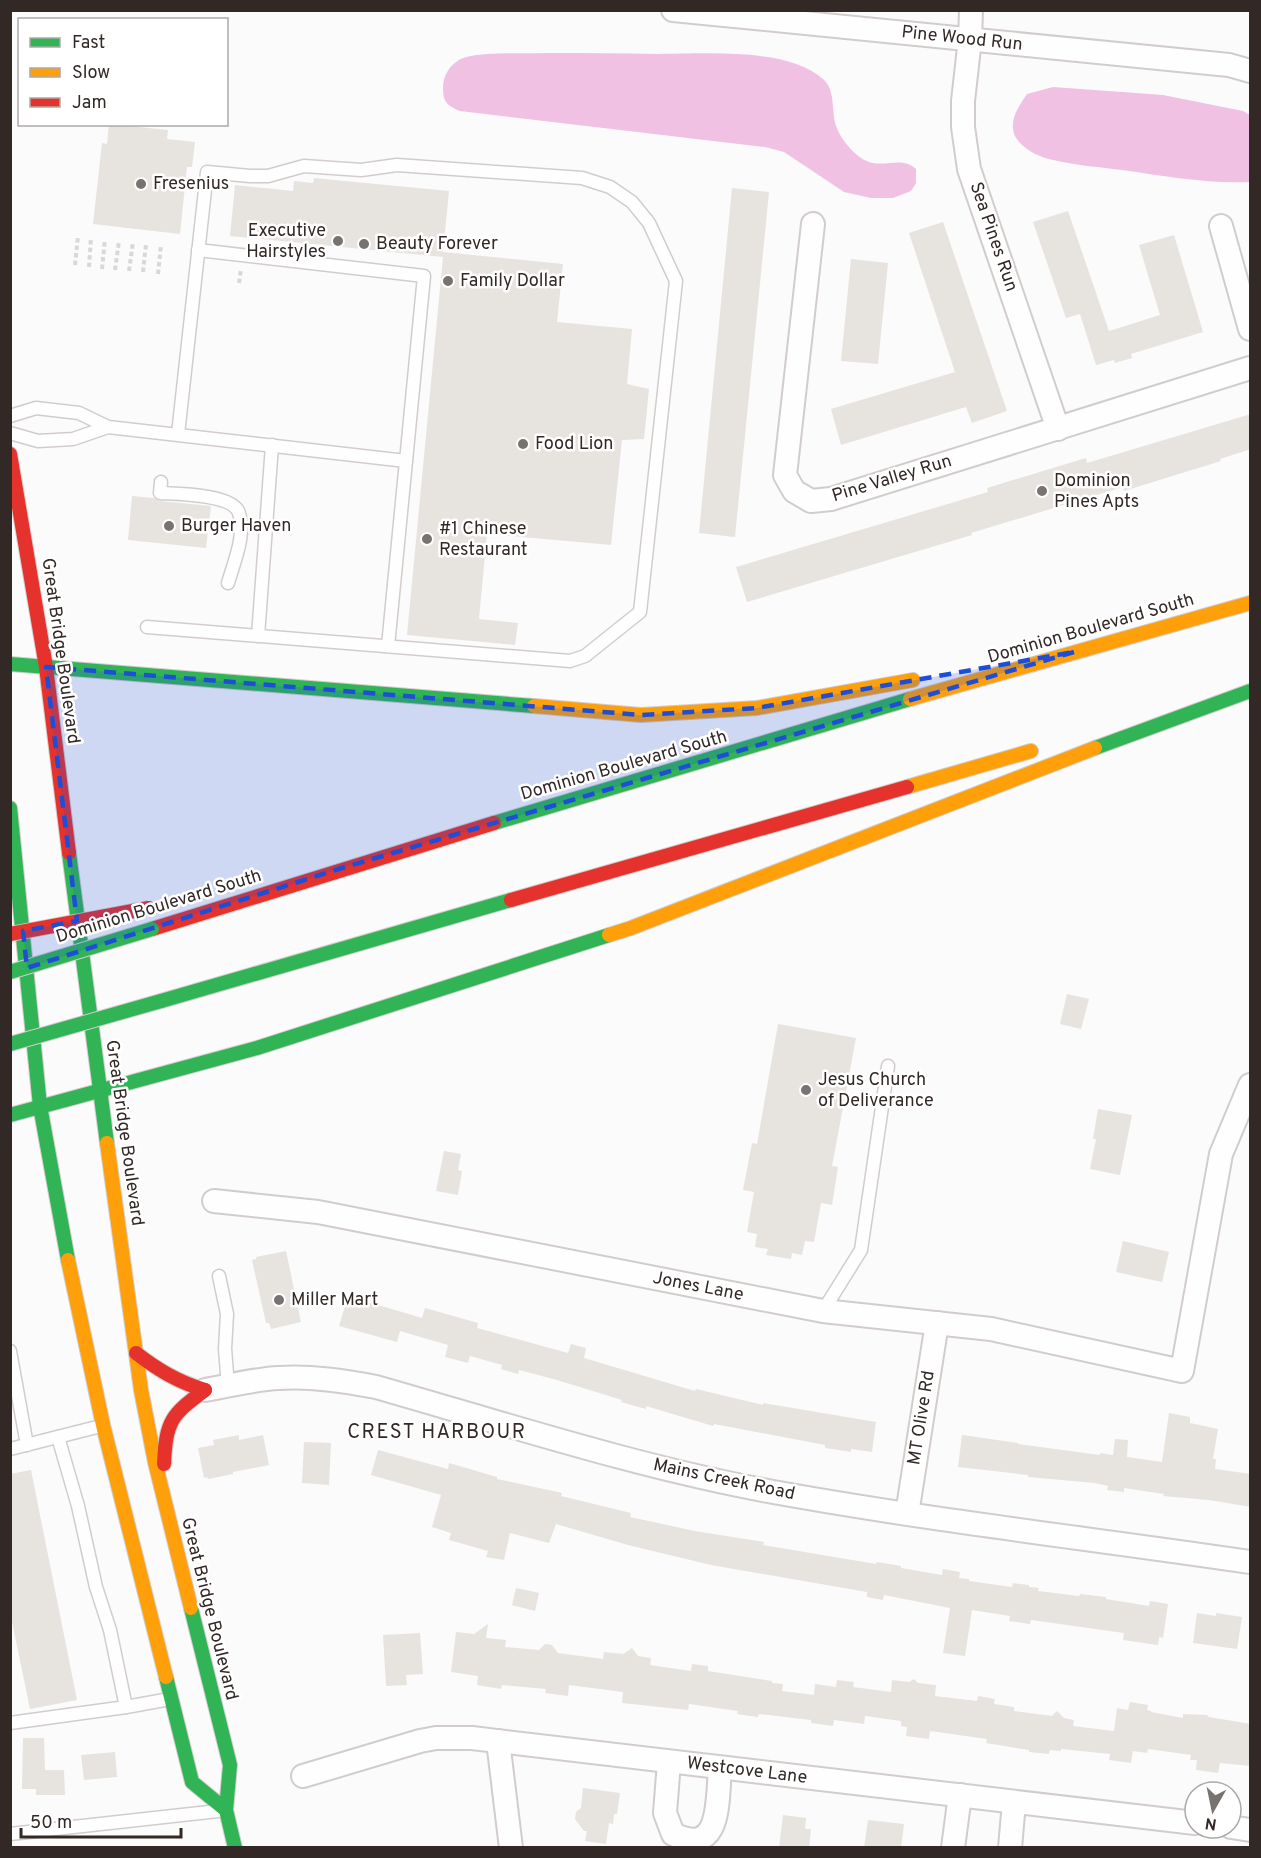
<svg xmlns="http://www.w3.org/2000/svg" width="1261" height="1858" font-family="Overpass,sans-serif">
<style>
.water{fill:#f0c1e3}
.building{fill:#e7e3df}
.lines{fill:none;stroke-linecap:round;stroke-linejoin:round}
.lane-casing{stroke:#d2cdcc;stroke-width:15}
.street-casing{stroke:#d2cdcc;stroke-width:26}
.fast-casing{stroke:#d2cdcc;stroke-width:16}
.slow-casing{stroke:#d2cdcc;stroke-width:16}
.jam-casing{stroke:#d2cdcc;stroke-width:16}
.path{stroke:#d9d8d8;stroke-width:4;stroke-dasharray:4.5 3;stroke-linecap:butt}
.lane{stroke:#fefefe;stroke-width:12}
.street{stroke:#fefefe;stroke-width:22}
.fast{stroke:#30b455;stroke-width:14}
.slow{stroke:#ff9f0a;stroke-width:14}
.jam{stroke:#e5322d;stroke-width:14}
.fast-bridge-casing{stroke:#d2cdcc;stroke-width:16;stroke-linecap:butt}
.jam-bridge-casing{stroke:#d2cdcc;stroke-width:16;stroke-linecap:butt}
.fast-bridge{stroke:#30b455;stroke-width:14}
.jam-bridge{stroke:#e5322d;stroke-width:14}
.marked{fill:#1d4ed8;fill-opacity:0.2;stroke:#1d4ed8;stroke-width:4.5;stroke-dasharray:12 8;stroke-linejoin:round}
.poi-dot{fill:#787270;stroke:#fff;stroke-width:2}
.labels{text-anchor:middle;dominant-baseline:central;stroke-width:5;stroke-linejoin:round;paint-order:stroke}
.street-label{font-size:18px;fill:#322825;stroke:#fff}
.poi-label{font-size:18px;fill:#322825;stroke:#fff;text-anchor:start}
.neighbourhood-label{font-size:20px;letter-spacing:1.5px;fill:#322825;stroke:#fff}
</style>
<rect width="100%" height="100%" fill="#fbfbfb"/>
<!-- water -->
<g class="water">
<path d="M545,53C583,53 621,53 659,54C704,54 788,47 823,79C836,90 831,111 836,126C840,137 848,147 857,155C879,174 899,153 916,169V183L911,191L893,198H871L844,192L784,152L765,147L460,111C447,105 443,103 443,87C443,76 450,65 459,60C474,51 526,54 545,53Z"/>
<path d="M1053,87L1163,95L1243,111L1250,115V182C1207,184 1165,176 1122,170C1098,167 1072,165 1049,159C1037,156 1021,148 1015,136C1008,121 1019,106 1027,94Z"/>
</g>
<!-- building -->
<g class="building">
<path d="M109,124L168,130L167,139L195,142L192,167H187L180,234L93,224L102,143L107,144Z"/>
<path d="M314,178L449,191L443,252L563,264L557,322L632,329L627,384L649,389L644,439L622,440L611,545L487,534L479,619L518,623L515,645L407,635L443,257L230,236L235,185L293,191L294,181L313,183Z"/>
<path d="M732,188L769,192L735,537L699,533Z"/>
<path d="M1068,211L1109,331L1160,315L1139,245L1174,235L1203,332L1131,354L1132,358L1115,363L1114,360L1096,365L1080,314L1066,318L1033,222Z"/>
<path d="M943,222L1007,411L972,423L966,407L841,445L831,409L955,372L909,233Z"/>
<path d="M851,259L888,263L878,364L841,361Z"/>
<path d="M1251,414V449L1220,459L1221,461L1124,491L1123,487L971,533L972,535L747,602L736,567L988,492L987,488L1086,458L1087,463Z"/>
<path d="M132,496L154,498L160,501L211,506L206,548L128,540Z"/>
<path d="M1067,994L1089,999L1081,1029L1060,1024Z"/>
<path d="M778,1024L856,1038L832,1166L838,1167L832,1205L821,1203L814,1242L805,1241L802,1255L792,1253L791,1259L766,1255L768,1249L755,1247L757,1234L747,1232L754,1192L743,1190L752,1143L757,1144Z"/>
<path d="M1098,1109L1132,1115L1120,1175L1090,1169L1096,1139H1093Z"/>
<path d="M444,1151L461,1154L458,1170L462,1171L458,1195L436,1191Z"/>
<path d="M1123,1241L1169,1252L1162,1282L1116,1272Z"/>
<path d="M286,1251L301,1322L271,1329L269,1323H266L252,1260L256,1259V1257Z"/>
<path d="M348,1296L422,1318L425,1308L478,1323L477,1328L568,1353L571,1344L586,1348L584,1358L695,1391L696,1389L763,1405V1403L876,1422L872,1452L851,1449V1452L825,1448V1445L714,1424L713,1426L646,1406V1409L621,1402L622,1400L557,1380L519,1370L518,1374L501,1369L502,1365L470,1356L468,1363L445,1357L448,1345L400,1331L397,1342L339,1326Z"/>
<path d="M1169,1413L1190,1417V1423L1218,1429L1213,1459H1216L1215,1469L1251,1474V1507L1209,1500L1163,1496L1164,1494L1124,1488V1492L1107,1490L1108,1486L1095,1483L1028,1477V1475L958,1467L962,1435L1018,1443V1444L1100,1455V1453L1113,1455L1115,1439L1128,1440L1127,1457L1162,1462Z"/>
<path d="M239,1435V1440L263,1435L269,1465L233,1472V1474L208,1479L207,1477L204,1478L198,1448L214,1445L213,1440Z"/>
<path d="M304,1442L331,1443L329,1485L302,1483Z"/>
<path d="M378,1450L448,1469L449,1463L497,1477V1479L562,1493L561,1496L631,1513L630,1517L695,1531L764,1542L763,1545L876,1564L877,1562L901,1566V1568L942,1575L943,1569L960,1572L959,1578L969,1579V1581L1012,1587L1013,1583L1029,1585V1587L1039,1588L1038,1591L1079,1596L1080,1594L1106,1597V1599L1149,1606L1150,1601L1168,1604L1163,1638L1159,1637L1158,1645L1123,1640L1124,1633L1031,1620L1030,1624L1009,1621L1010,1616L972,1610L965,1656L943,1653L950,1608L884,1595L883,1600L867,1597V1592L711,1565L628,1545L556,1524L549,1543L510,1533L504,1560L486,1557L488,1551L449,1540L451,1533L432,1527L441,1495L371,1475Z"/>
<path d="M31,1470L77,1700L30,1709L10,1612V1474Z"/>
<path d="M516,1588L539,1593L535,1611L512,1605Z"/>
<path d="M1197,1613L1216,1616V1613L1242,1617L1237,1649L1193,1643Z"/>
<path d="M488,1624L486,1638L506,1640L505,1647L539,1650L545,1644L552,1645L558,1653L603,1659L604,1652L623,1654L632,1648L638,1656L651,1658L650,1665L691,1671L692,1664L708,1666V1671L772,1681V1683L783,1684L782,1691L814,1695L815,1684L836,1687L837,1680L854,1682L853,1687L891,1692L892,1680L909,1682L914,1679L918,1683L936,1685L935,1696L977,1701L978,1696L995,1699L994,1704L1014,1707V1711L1052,1716L1057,1711L1064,1718L1074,1720L1073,1726L1114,1731L1117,1708L1128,1710L1130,1702L1148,1705L1147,1710L1151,1711V1712L1183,1718V1714L1207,1715L1209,1717L1251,1724V1766L1220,1763L1218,1773L1196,1770L1197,1760H1190L1191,1755L1148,1749L1147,1753L1133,1751L1131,1763L1109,1760L1110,1754L1061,1749V1751L1050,1750L1049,1754L1029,1752V1750L986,1743L987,1739L930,1731L929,1739L906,1736L907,1727L901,1726V1721L865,1716L864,1724L834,1720L833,1726L811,1723V1720L759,1714L758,1717L737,1714L738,1711L689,1704L688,1710L622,1703L623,1692L569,1685L568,1696L545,1693L546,1689L502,1685L501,1689L477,1685L478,1676L451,1672L456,1632L474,1634Z"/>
<path d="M420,1633L423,1674L406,1675L407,1685L386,1686L383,1635Z"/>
<path d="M23,1738H44L45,1770H64L65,1795H36V1789H22Z"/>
<path d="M115,1752L117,1777L84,1780L81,1755Z"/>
<path d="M583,1788L620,1793L617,1814H614L613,1824L609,1823L606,1844L585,1841L587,1831H584L575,1819L576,1812L581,1808Z"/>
<path d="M783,1815L806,1818L805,1829H811L809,1848H779Z"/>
<path d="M868,1820L904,1824L901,1848H864Z"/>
</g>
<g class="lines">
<defs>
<g id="lane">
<path d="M198,250L424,276L388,646"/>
<path d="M10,416L36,408L79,413L108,427L406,461"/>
<path d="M10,433L38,441L73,439L108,427"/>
<path d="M161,482L160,493C177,494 233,494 239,513C246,535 234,562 228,583"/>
<path d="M147,627L570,661L585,656L640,612L676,281L649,223L632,202L610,187L582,178L397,165L361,170L304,166L268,176H250L207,172L178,434"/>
<path d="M258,636L272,445"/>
<path d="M219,1276L227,1314L225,1349L228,1386"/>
<path d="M823,1311L861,1250L888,1066"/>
<path d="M10,1351L27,1445"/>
<path d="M58,1437L78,1506L96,1587L110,1630L126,1707"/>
<path d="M10,1449L101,1426"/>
<path d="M10,1723L126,1707L170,1699"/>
<path d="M10,1834L218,1811"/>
</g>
<g id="street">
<path d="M673,10L1229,65L1250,71"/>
<path d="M971,10L970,39L963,101V127L969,169L1058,429"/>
<path d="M813,224L785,475L794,491L811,501L831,499L1250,368"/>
<path d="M1221,226L1250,329"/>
<path d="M214,1201L318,1212L823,1311L991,1329L1182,1371L1221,1154L1250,1085"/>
<path d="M205,1390C229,1386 254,1379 279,1378C312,1376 344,1381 376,1387C509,1425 644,1469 779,1493C935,1521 1094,1539 1250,1562"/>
<path d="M907,1514L937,1323"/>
<path d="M498,1741L511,1848"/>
<path d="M669,1762L665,1813L673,1834C722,1858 717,1800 720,1768"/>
<path d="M303,1776L420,1741L436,1738H472L1195,1823"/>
<path d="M1231,1827L1250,1830"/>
<path d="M953,1848L960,1795"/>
<path d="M1010,1848L1014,1802"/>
</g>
<g id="fast">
<path d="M10,664L534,706"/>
<path d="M1095,748L1250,691"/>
<path d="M10,808L40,1106L68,1260"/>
<path d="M494,823L910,699"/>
<path d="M69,853L107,1143"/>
<path d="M161,1001L511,900"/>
<path d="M10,1115L257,1048L609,935"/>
<path d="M191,1608L230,1765L226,1810L235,1848"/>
<path d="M166,1677L192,1782L226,1810"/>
</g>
<g id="slow">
<path d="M910,699L1250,603"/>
<path d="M534,706L641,715L757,708L913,680"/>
<path d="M907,787L1031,751"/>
<path d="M609,935L631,928L1095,748"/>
<path d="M107,1143L141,1390L155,1462L191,1608"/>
<path d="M68,1260L103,1425L166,1677"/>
</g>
<g id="jam">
<path d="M10,454L46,667L69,853"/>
<path d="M511,900L907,787"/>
<path d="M152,929L494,823"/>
<path d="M136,1353C158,1370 178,1382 205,1390"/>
<path d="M164,1464C166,1421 171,1415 205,1390"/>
</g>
</defs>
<!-- lane casing -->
<use href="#lane" class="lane-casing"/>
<!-- street casing -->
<use href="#street" class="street-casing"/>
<!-- fast casing -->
<use href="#fast" class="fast-casing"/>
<!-- slow casing -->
<use href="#slow" class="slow-casing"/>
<!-- jam casing -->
<use href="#jam" class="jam-casing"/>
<!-- path -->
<g class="path">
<path d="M75,265L78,236"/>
<path d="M89,267L91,237"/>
<path d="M102,269L105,239"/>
<path d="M115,270L119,241"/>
<path d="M129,271L133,242"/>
<path d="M143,272L146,244"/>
<path d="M158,274L161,245"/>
<path d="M239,283L241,269"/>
</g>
<!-- lane -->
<use href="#lane" class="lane"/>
<!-- street -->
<use href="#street" class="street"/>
<!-- fast -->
<use href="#fast" class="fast"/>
<!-- slow -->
<use href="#slow" class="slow"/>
<!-- jam -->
<use href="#jam" class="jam"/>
<defs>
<g id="fast-bridge">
<path d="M10,972L152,929"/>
<path d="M10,1044L161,1001"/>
</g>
<path id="jam-bridge" d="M10,934L149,908"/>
</defs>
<!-- fast-bridge casing -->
<use href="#fast-bridge" class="fast-bridge-casing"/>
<!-- jam-bridge casing -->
<use href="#jam-bridge" class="jam-bridge-casing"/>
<!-- fast-bridge -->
<use href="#fast-bridge" class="fast-bridge"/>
<!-- jam-bridge -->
<use href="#jam-bridge" class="jam-bridge"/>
</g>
<!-- marked area -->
<path class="marked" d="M1074,652L342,868L27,968L23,931L77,921L46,667L641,715L757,708Z"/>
<!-- markers -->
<g class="poi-dot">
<circle cx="141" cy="184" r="6"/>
<circle cx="338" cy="241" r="6"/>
<circle cx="364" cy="244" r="6"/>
<circle cx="448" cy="281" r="6"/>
<circle cx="523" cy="444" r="6"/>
<circle cx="1042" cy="491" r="6"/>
<circle cx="169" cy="526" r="6"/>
<circle cx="427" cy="539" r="6"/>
<circle cx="806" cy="1090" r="6"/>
<circle cx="279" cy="1300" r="6"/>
</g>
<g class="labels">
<!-- street labels -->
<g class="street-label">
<text transform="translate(962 39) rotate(6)">Pine Wood Run</text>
<text transform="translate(993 237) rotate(71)">Sea Pines Run</text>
<text transform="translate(892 479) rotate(-17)">Pine Valley Run</text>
<text transform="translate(1091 629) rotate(-16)">Dominion Boulevard South</text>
<text transform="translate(60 651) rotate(82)">Great Bridge Boulevard</text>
<text transform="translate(624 766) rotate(-16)">Dominion Boulevard South</text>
<text transform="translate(159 907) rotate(-17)">Dominion Boulevard South</text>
<text transform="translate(124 1133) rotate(82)">Great Bridge Boulevard</text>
<text transform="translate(698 1287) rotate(11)">Jones Lane</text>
<text transform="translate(922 1418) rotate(-81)">MT Olive Rd</text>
<text transform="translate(724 1480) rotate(12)">Mains Creek Road</text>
<text transform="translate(209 1609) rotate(76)">Great Bridge Boulevard</text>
<text transform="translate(747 1771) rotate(7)">Westcove Lane</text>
</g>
<!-- poi labels -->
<g class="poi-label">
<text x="153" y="184">Fresenius</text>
<text x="326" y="231" text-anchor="end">Executive<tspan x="326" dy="21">Hairstyles</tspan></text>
<text x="376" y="244">Beauty Forever</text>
<text x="460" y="281">Family Dollar</text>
<text x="535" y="444">Food Lion</text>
<text x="1054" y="481">Dominion<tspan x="1054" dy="21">Pines Apts</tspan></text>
<text x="181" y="526">Burger Haven</text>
<text x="439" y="529">#1 Chinese<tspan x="439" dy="21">Restaurant</tspan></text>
<text x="818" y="1080">Jesus Church<tspan x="818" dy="21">of Deliverance</tspan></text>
<text x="291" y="1300">Miller Mart</text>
</g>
<!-- neighbourhood labels -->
<g class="neighbourhood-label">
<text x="437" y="1433">CREST HARBOUR</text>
</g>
</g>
<!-- border -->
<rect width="1261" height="1858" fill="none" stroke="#322825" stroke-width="24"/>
<!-- legend -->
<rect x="18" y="18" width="210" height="108" fill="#ffffff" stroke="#ada9a8" stroke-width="1.5"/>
<rect x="30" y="38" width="30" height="9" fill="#30b455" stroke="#ada9a8" stroke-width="1.5"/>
<text x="72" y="48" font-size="18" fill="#322825">Fast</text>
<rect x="30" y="68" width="30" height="9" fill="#ff9f0a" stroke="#ada9a8" stroke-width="1.5"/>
<text x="72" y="78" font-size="18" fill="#322825">Slow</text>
<rect x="30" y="98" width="30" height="9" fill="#e5322d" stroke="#ada9a8" stroke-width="1.5"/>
<text x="72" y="108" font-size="18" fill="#322825">Jam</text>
<!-- north arrow -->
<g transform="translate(1213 1810) rotate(189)"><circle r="28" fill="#ffffff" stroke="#ada9a8" stroke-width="1.5"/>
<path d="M0-4.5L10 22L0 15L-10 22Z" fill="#787270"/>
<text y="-9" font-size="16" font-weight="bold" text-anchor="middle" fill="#322825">N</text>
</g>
<!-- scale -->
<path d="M21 1828v9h160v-9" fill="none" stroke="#322825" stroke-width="3"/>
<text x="30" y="1828" font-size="18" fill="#322825" stroke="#ffffff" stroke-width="4.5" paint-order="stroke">50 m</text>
</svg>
